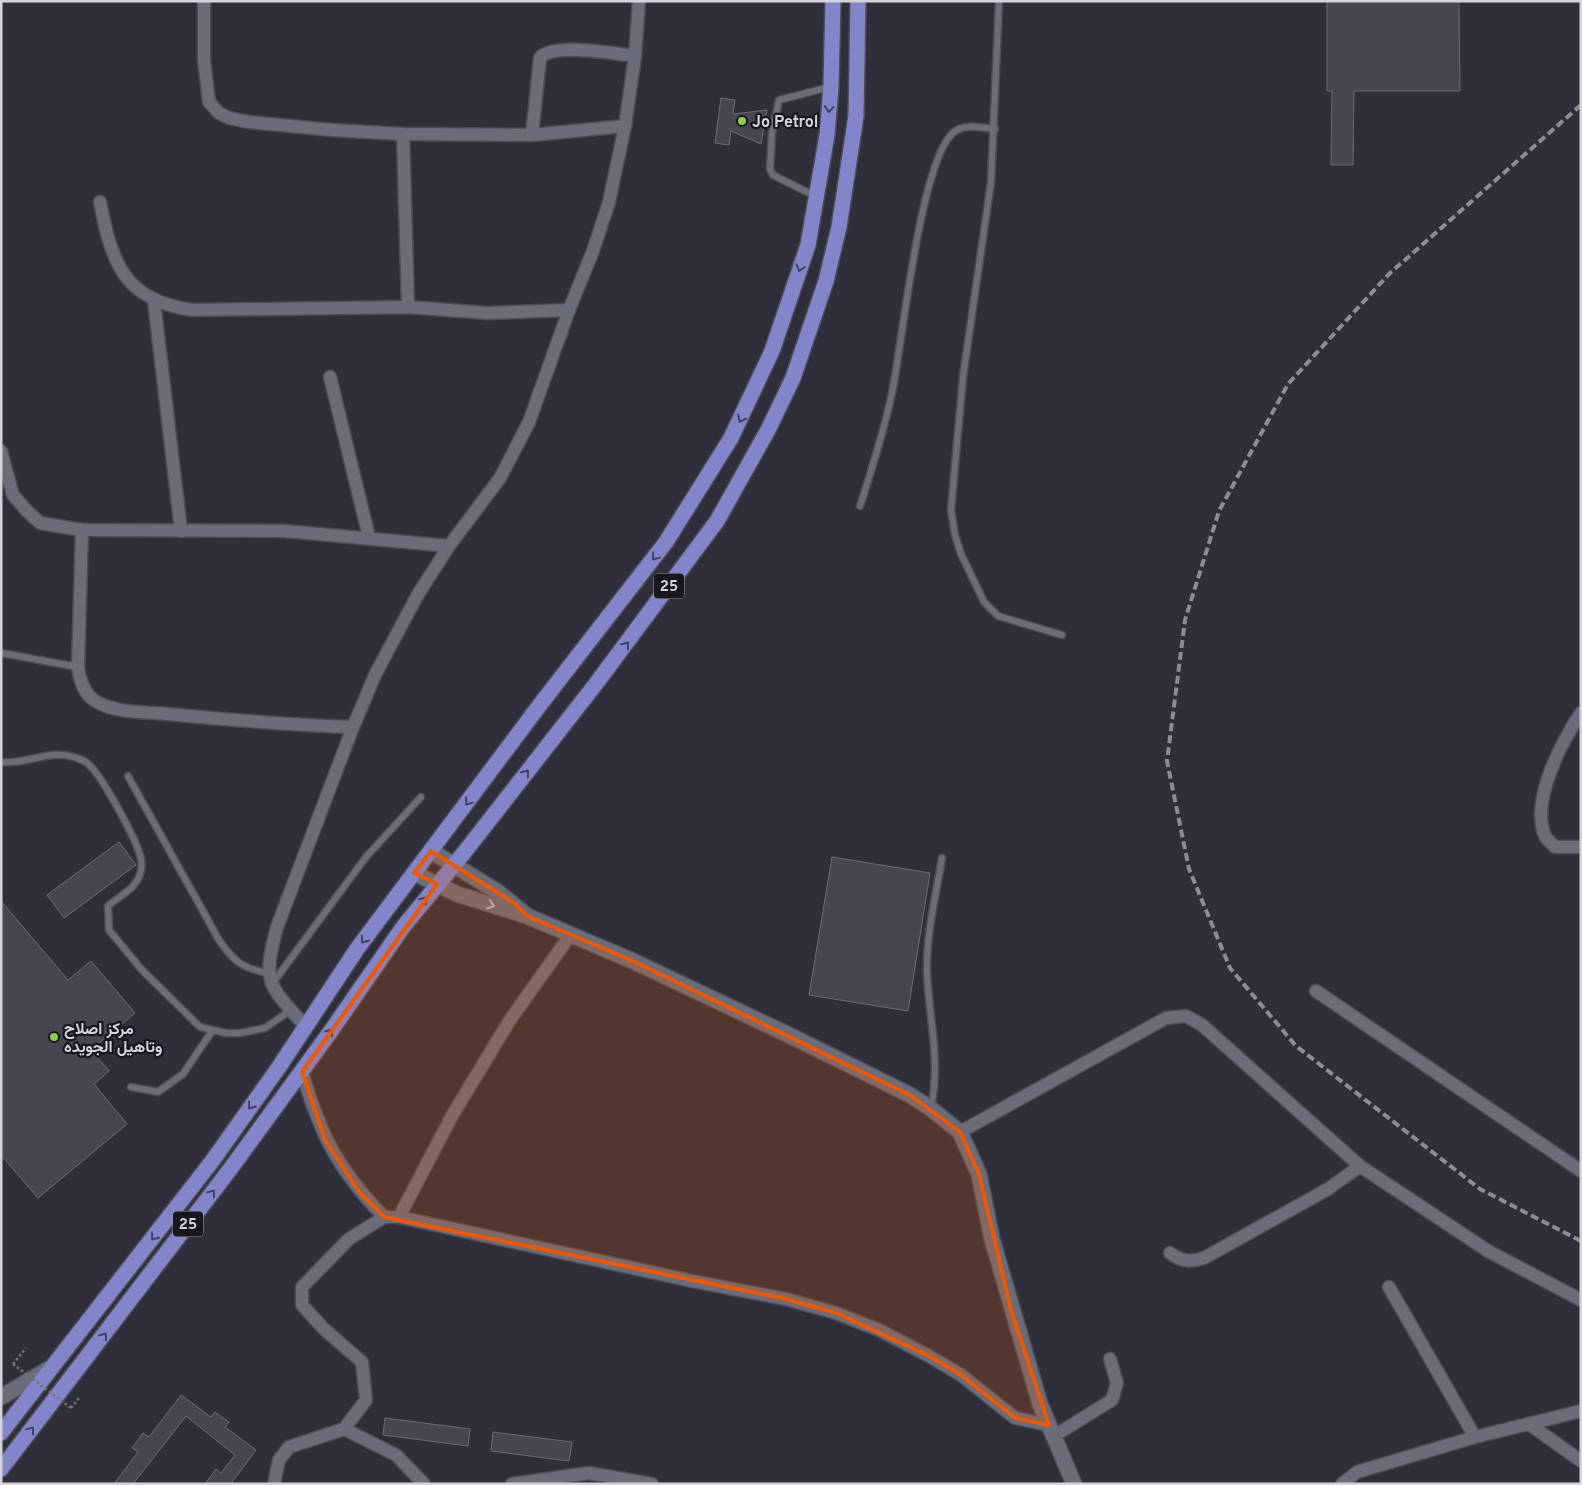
<svg xmlns="http://www.w3.org/2000/svg" width="1582" height="1485" viewBox="0 0 1582 1485" font-family="Overpass,Vazirmatn,sans-serif">
<rect width="100%" height="100%" fill="#2e2f3a"/>
<g fill="#454652" stroke="#6a6b79">
<polygon points="1327,1 1459,1 1460,91 1354,91 1353,165 1331,165 1332,91 1327,91"/>
<polygon points="721,98 735,100 733,114 767,110 761,144 731,131 729,145 715,143"/>
<polygon points="119,842 136,865 64,918 47,895"/>
<polygon points="832,857 930,873 908,1011 809,995"/>
<polygon points="1,901 68,980 91,961 135,1013 91,1050 109,1071 94,1084 127,1124 38,1198 1,1155"/>
<polygon points="181,1395 211,1417 215,1412 229,1422 225,1427 256,1450 232,1482 235,1484 205,1484 216,1469 221,1473 235,1455 186,1416 133,1484 114,1484 138,1452 132,1448 143,1433 149,1437"/>
<polygon points="385,1418 470,1429 468,1446 383,1435"/>
<polygon points="493,1432 572,1442 569,1461 491,1451"/>
</g>
<g fill="none" stroke-linecap="round" stroke-linejoin="round">
<defs>
<g id="lane">
<polyline points="999,1 991,182 963,377 951,510 955,535 961,554 984,602 998,616 1062,635"/>
<polyline points="817,197 773,175 770,169 772,133 779,100 830,87"/>
<path d="M860,506C872,469 884,431 892,393C902,347 921,148 957,130C968,124 983,128 995,129"/>
<polyline points="1,653 78,667"/>
<path d="M1,762C29,765 54,745 84,761C99,768 135,838 140,855C142,861 142,868 140,874C136,889 119,896 108,906L109,930L142,970L200,1027L226,1033H241L265,1028L291,1010"/>
<path d="M128,776L219,940C234,962 242,968 268,973"/>
<polyline points="272,984 366,857 421,797"/>
<polyline points="131,1087 158,1092 183,1074 212,1031"/>
<path d="M931,1107C941,1061 929,1019 927,973C926,935 936,895 942,858"/>
</g>
<g id="street">
<polyline points="204,1 204,60 209,102 219,113 229,118 249,122 332,130 403,134 532,135 625,126"/>
<polyline points="403,134 408,307"/>
<path d="M532,135L540,58C553,42 615,54 635,56"/>
<path d="M100,202C112,264 124,300 192,310L408,307L487,313L569,310"/>
<polyline points="154,301 181,531"/>
<polyline points="330,377 369,537"/>
<path d="M1,451L13,495L27,511L40,523L82,530L78,667C80,681 84,695 97,702C116,713 146,712 168,714C230,720 291,725 353,727"/>
<polyline points="82,530 285,531 449,546"/>
<path d="M1581,713C1562,741 1530,801 1545,836C1547,840 1552,843 1555,847H1581"/>
<polyline points="1316,991 1581,1171"/>
<path d="M306,1027C268,984 262,984 277,927L353,727L375,675L417,596L449,546L500,478L529,422L569,310L593,251L609,202L625,126L635,56L639,1"/>
<path d="M302,1072C320,1134 338,1170 384,1217H399L692,1281L786,1299L836,1313L879,1330L929,1356L961,1375L1015,1418L1049,1425"/>
<polyline points="960,1132 1166,1018 1186,1016 1202,1025 1360,1166 1488,1251 1581,1300"/>
<polyline points="399,1217 453,1114 510,1020 571,934"/>
<path d="M1170,1253C1182,1262 1190,1262 1204,1258L1328,1189L1360,1166"/>
<polyline points="1389,1287 1475,1437"/>
<polyline points="1529,1424 1581,1461"/>
<polyline points="344,1429 396,1455 424,1484"/>
<polyline points="1054,1436 1112,1400 1117,1383 1110,1359"/>
<polyline points="274,1484 279,1460 289,1447 344,1429 366,1400 362,1362 324,1329 302,1305 302,1287 349,1239 384,1217"/>
<polyline points="512,1484 589,1473 652,1484"/>
<polyline points="1342,1484 1357,1472 1475,1437 1581,1411"/>
</g>
<g id="secondary">
<polyline points="431,851 498,892 526,915"/>
<polyline points="414,873 457,894 527,916 633,961 791,1036 910,1095 930,1108 960,1132 979,1174 992,1239 1040,1404 1074,1484"/>
<polyline points="1,1397 52,1367"/>
</g>
<g id="highway">
<polyline points="1,1433 213,1160 279,1067 357,949 539,706 666,542 731,438 772,351 808,245 827,135 831,86 833,1"/>
<polyline points="1,1469 231,1168 331,1031 403,927 463,854 595,685 717,521 768,430 793,378 826,281 839,227 856,116 858,1"/>
</g>
</defs>
<use href="#lane" stroke="#4b4c55" stroke-width="9"/>
<use href="#street" stroke="#4b4c55" stroke-width="15"/>
<use href="#secondary" stroke="#4b4c55" stroke-width="18"/>
<use href="#highway" stroke="#4b4c55" stroke-width="18"/>
<g stroke="#71727b" stroke-width="2.5" stroke-dasharray="2.5 2.5" stroke-linecap="butt">
<polyline points="13,1364 26,1348"/>
<polyline points="71,1408 79,1398"/>
</g>
<use href="#lane" stroke="#6b6c7a" stroke-width="6"/>
<use href="#street" stroke="#6b6c7a" stroke-width="12"/>
<use href="#secondary" stroke="#6b6c7a" stroke-width="15"/>
<use href="#highway" stroke="#8385cb" stroke-width="15"/>
<polyline stroke="#8b8c95" stroke-width="4" stroke-dasharray="8 4" stroke-linecap="butt" points="1581,105 1389,274 1288,384 1219,511 1185,620 1167,761 1189,869 1230,968 1296,1046 1480,1189 1581,1241"/>
<polyline stroke="#71727b" stroke-width="2.5" stroke-dasharray="2.5 2.5" stroke-linecap="butt" points="13,1364 71,1408"/>
</g>
<defs><path id="oneway-chevron" d="M-2-3.5L2.5 0L-2 3.5" fill="none" stroke-width="1.6" stroke-linecap="round" stroke-linejoin="round" transform="scale(1.25)"/></defs>
<g stroke="#424363">
<use href="#oneway-chevron" transform="translate(829 109) rotate(95)"/>
<use href="#oneway-chevron" transform="translate(800 268) rotate(108)"/>
<use href="#oneway-chevron" transform="translate(741 419) rotate(117)"/>
<use href="#oneway-chevron" transform="translate(655 557) rotate(127)"/>
<use href="#oneway-chevron" transform="translate(626 645) rotate(-53)"/>
<use href="#oneway-chevron" transform="translate(526 773) rotate(-52)"/>
<use href="#oneway-chevron" transform="translate(468 802) rotate(127)"/>
<use href="#oneway-chevron" transform="translate(424 900) rotate(-52)"/>
<use href="#oneway-chevron" transform="translate(364 940) rotate(126)"/>
<use href="#oneway-chevron" transform="translate(330 1032) rotate(-55)"/>
<use href="#oneway-chevron" transform="translate(251 1106) rotate(126)"/>
<use href="#oneway-chevron" transform="translate(212 1193) rotate(-53)"/>
<use href="#oneway-chevron" transform="translate(154 1237) rotate(128)"/>
<use href="#oneway-chevron" transform="translate(104 1336) rotate(-54)"/>
<use href="#oneway-chevron" transform="translate(31 1430) rotate(-53)"/>
</g>
<use stroke="#b9bac3" href="#oneway-chevron" transform="translate(491 905) rotate(17)"/>
<path fill="#e8590c" fill-opacity="0.2" stroke="#e8590c" stroke-width="4" stroke-linejoin="round" d="M431,851L513,902L527,916L633,961L910,1095L960,1132L979,1174L1011,1310L1049,1425L1015,1418L961,1375L929,1356L836,1313L786,1299L384,1217L359,1192L325,1140L302,1072L437,884L414,873Z"/>
<g fill="#8cce46" stroke="#17171d" stroke-width="2">
<circle cx="742" cy="121" r="5"/>
<circle cx="54" cy="1037" r="5"/>
</g>
<g text-anchor="middle" stroke-width="4.5" stroke-linejoin="round" paint-order="stroke">
<g fill="#17171d" stroke="#9b9ba2" stroke-width="1">
<rect x="654" y="573.5" width="30" height="25" rx="4"/>
<rect x="173" y="1211.5" width="30" height="25" rx="4"/>
</g>
<g font-size="15" font-weight="bold" fill="#d3d4db">
<text x="669" y="591">25</text>
<text x="188" y="1229">25</text>
</g>
<g font-size="16" font-weight="bold" fill="#d3d4db" stroke="#17171d" text-anchor="start">
<text x="752" y="127">Jo Petrol</text>
<text x="64" y="1034">مركز اصلاح<tspan x="64" dy="18">وتاهيل الجويده</tspan></text>
</g>
</g>
<rect width="1582" height="1485" fill="none" stroke="#d3d4db" stroke-width="5"/>
</svg>
